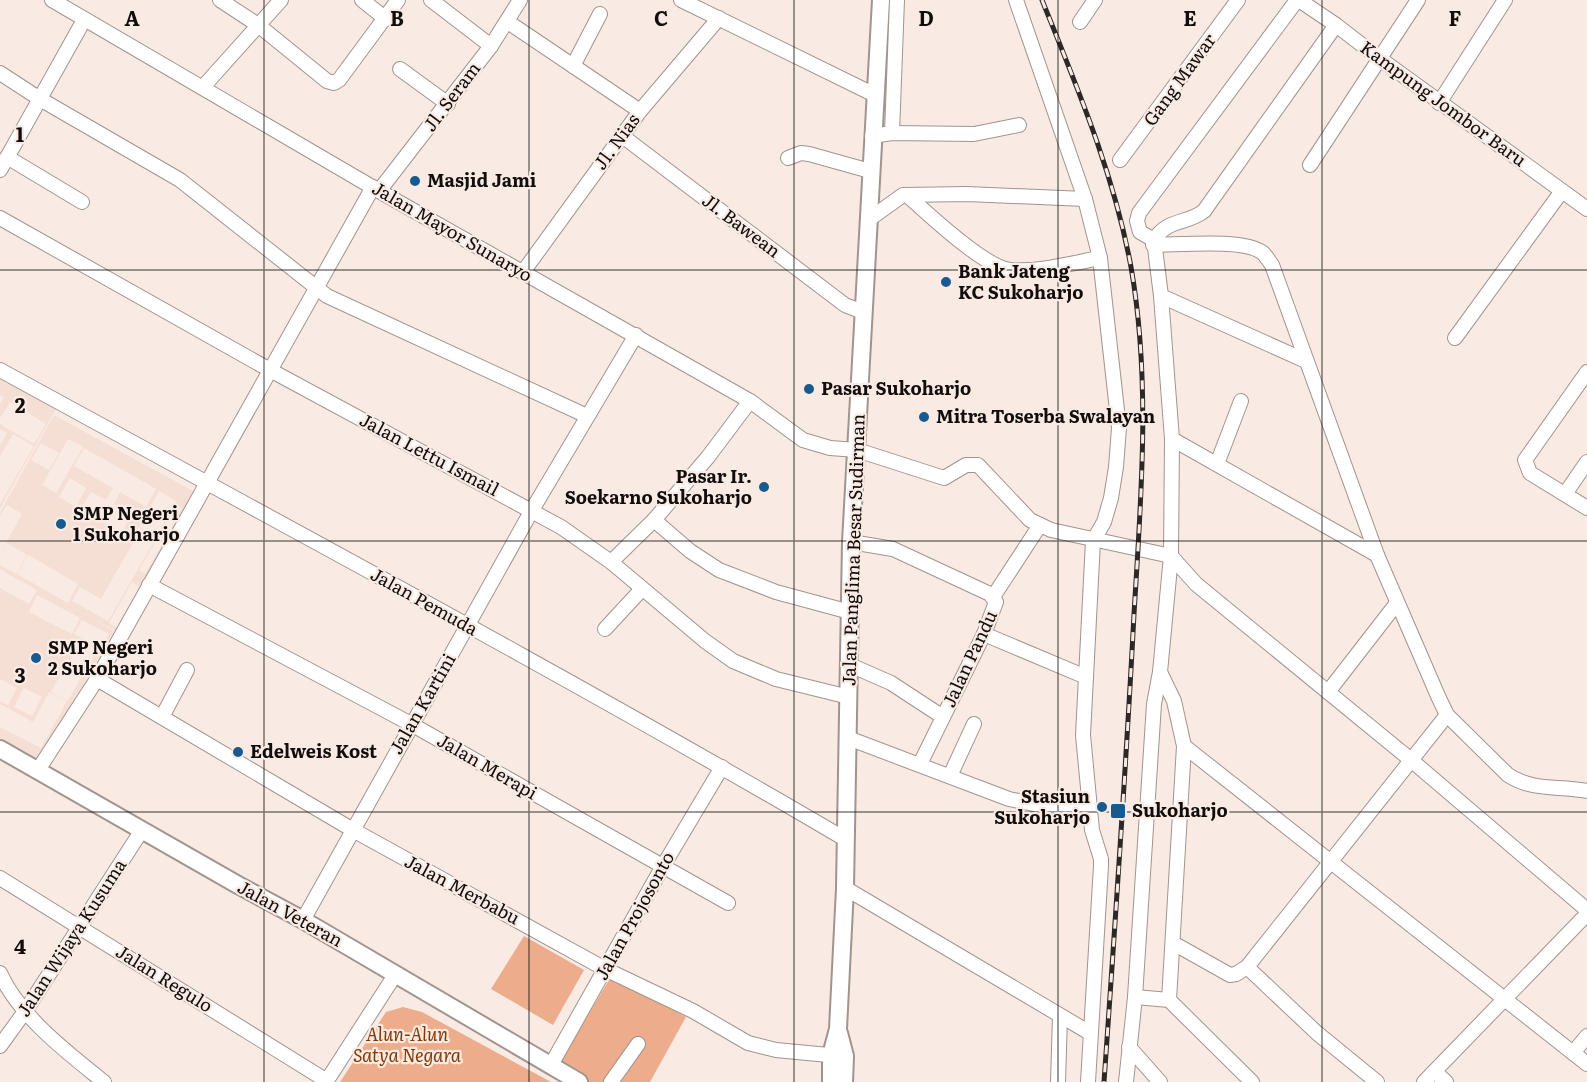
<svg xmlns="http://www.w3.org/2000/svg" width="1587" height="1082" viewBox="0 0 1587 1082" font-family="Literata,serif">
<rect width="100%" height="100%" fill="#f9ebe4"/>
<g fill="#f5dfd5" fill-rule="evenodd">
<polygon points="0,378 56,409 0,508 0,504 34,446 13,434 0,456 0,445 7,433 0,429 0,424 34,444 46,424 10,402 0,418 0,404 4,398 0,395"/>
<path d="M54,415L195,492L118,632L92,618L114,631L38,765L0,744V727L41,748L67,701L49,692L33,722L0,704V701L8,705L17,688L0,679V588L29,604L37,590L6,573L0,584L6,572L0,569V565L16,574L27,555L7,543L0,554L22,514L7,505L0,516V513ZM68,439L83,447L56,493L42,485ZM41,443L59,453L49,470L31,460ZM84,448L156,489L146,507L120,492L114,504L132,515L121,533L80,510L91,492L106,500L113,488L74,466ZM70,478L86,488L76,507L59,497ZM159,491L176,501L153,542L136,532ZM176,505L182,509L145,574L139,570ZM138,534L153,543L108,621L72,601L80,587L101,599ZM28,555L78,584L68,603L17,574ZM132,582L140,587L117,628L109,623ZM37,595L80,618L72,634L29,612ZM82,620L109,634L101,648L74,634ZM82,640L99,648L84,676L67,667ZM64,668L81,677L68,701L51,692ZM24,688L42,697L32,716L14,707Z"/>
</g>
<g fill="#edac8b">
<polygon points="524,936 584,970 553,1025 491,989"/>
<polygon points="612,975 686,1017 650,1082 586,1082 558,1065"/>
<polygon points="403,1007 422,1012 551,1082 340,1082 386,1012"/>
</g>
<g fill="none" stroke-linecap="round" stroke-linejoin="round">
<defs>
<g id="minor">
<polyline points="52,0 379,191 750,401 803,440 830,448 857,450 944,478 966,465 978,465 1030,520 1051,530 1171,556 1196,584 1411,760 1587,910"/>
<polyline points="220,0 258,25 327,81 334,83 339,80 398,0"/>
<polyline points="362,0 386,19"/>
<polyline points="431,0 491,46"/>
<polyline points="681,0 875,95"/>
<polyline points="1016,0 1085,199 1100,258 1119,428 1116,467 1111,498 1104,522 1093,541 1083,735 1092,830 1101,859 1101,866 1088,1082"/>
<polyline points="1299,0 1336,25 1379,58 1587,209"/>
<polyline points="508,22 640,111"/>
<polyline points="1080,22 1095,0"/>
<polyline points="573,66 600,14"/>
<polyline points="400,69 448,104"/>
<polyline points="0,73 40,99 180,180 327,296 587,416"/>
<polyline points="203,87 281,0"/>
<polyline points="1439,103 1505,0"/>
<polyline points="892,133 897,0"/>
<polyline points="621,135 845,305 863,312"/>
<polyline points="872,136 892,133 974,134 1019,125"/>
<polyline points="7,157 82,202"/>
<polyline points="788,158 801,153 809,154 870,171"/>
<polyline points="1120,160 1238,0"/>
<polyline points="1310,165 1418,0"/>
<polyline points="0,170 84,20"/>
<polyline points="379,191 491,46 520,0"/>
<path d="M907,195C927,213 987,270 1012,270C1040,272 1072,263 1100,258"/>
<polyline points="0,218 270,370 561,527 611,562 705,641 733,661 776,679 849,697"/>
<polyline points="868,220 903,195 967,194 1085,199"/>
<polyline points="1154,240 1140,232 1137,221 1139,213 1297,0"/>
<path d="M1153,245C1179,245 1244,238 1263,253C1266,256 1269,261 1272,265L1377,555L1438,696L1447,715L1508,775C1535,792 1557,785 1587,791"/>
<polyline points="523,272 640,111 719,18"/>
<polyline points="1161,296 1306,361"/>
<polyline points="1455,338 1562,191"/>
<path d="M0,370C283,525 567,676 845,839"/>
<polyline points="1587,372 1525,460 1530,473 1587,508"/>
<polyline points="1172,439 1377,555"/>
<polyline points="1217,464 1241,401"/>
<polyline points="1565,494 1587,462"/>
<polyline points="654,520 690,551 719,570 776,592 850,612"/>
<polyline points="851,542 893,549 990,594 996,602 984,634 920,764"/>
<polyline points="611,562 654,520 708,457 750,401"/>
<polyline points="149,585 411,724 728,903"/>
<polyline points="993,597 1040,525"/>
<polyline points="605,629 642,589"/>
<polyline points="984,634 1086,677"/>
<polyline points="850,665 891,683 943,717"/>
<polyline points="1160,672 1174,701 1184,746 1169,1000"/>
<polyline points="97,679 353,830 605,969 693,1011 748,1043 776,1050 839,1056"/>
<polyline points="1328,692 1397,603"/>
<polyline points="162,717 187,670"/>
<polyline points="848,738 1009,799 1044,806 1089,809"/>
<polyline points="1184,746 1587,1064"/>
<polyline points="38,770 97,679 373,187"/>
<polyline points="950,776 974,724"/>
<polyline points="0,878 327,1081"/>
<polyline points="845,888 1090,1033"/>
<polyline points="303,920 532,510 636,335"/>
<polyline points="1173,943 1230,975 1236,974 1247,967 1447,715"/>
<polyline points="1247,967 1317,1033 1377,1082"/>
<path d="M0,973C19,1016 68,1053 104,1082"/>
<polyline points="1135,997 1169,1000 1252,1082"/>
<polyline points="0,1046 26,1010 142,830"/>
<polyline points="1129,1047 1160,1082"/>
<polyline points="1573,1053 1587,1036"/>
<polyline points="551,1065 663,866 722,767"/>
<polyline points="1435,1072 1446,1082"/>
<polyline points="326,1082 395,975"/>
<polyline points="611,1082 638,1044"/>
<polyline points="1058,1082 1060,1016"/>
<path d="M1126,1082L1135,997L1154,704L1160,672L1171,556L1172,439L1161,296L1154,240C1168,218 1186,225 1204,211L1336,25"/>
<polyline points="1424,1082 1587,914"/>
</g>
<g id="major">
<polyline points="0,749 238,885 303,920 579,1082"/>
<polyline points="839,1033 845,1056 844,1082"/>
<polyline points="831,1082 831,1055 838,1029 845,888 851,542 881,0"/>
</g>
</defs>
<use href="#minor" stroke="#a1948e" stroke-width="16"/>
<use href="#major" stroke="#a1948e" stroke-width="20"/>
<use href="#minor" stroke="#fff" stroke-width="14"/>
<use href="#major" stroke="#fff" stroke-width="16"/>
<defs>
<path id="rail" d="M1042,0C1077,87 1114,174 1131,267C1151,381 1141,498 1134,614C1126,770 1115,926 1104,1082"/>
</defs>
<use href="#rail" stroke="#2d2825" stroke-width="5"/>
<use href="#rail" stroke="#f9ebe4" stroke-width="3" stroke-dasharray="9" stroke-linecap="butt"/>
</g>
<path fill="none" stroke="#110d0b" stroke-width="1.5" stroke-opacity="0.55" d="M264,0V1082M529,0V1082M794,0V1082M1058,0V1082M1322,0V1082M0,270H1587M0,541H1587M0,812H1587"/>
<g fill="#18598e" stroke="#f9ebe4" stroke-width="2">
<circle cx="415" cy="181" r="6"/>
<circle cx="946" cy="282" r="6"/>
<circle cx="809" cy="389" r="6"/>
<circle cx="924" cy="417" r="6"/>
<circle cx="764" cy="487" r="6"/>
<circle cx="61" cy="524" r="6"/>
<circle cx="36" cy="658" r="6"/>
<circle cx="238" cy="752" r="6"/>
<circle cx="1102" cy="807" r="6"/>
<rect x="1110" y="803" width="16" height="16" rx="3"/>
</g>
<g text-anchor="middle" stroke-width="4.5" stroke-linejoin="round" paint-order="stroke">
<g font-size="18" fill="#110d0b" stroke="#f9ebe4">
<text transform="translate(1180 80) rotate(-54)" y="6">Gang Mawar</text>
<text transform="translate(452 97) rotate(-53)" y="6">Jl. Seram</text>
<text transform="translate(1443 104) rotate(36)" y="6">Kampung Jombor Baru</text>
<text transform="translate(617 142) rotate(-54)" y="6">Jl. Nias</text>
<text transform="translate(741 226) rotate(37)" y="6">Jl. Bawean</text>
<text transform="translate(452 232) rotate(30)" y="6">Jalan Mayor Sunaryo</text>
<text transform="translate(429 455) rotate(28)" y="6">Jalan Lettu Ismail</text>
<text transform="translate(854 550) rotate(-88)" y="6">Jalan Panglima Besar Sudirman</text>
<text transform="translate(424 602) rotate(29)" y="6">Jalan Pemuda</text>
<text transform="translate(970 659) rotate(-65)" y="6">Jalan Pandu</text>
<text transform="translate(423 704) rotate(-60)" y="6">Jalan Kartini</text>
<text transform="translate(487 767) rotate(30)" y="6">Jalan Merapi</text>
<text transform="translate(462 890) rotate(28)" y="6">Jalan Merbabu</text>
<text transform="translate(290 914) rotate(29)" y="6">Jalan Veteran</text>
<text transform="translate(635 916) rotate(-61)" y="6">Jalan Projosonto</text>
<text transform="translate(72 938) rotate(-57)" y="6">Jalan Wijaya Kusuma</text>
<text transform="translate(164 979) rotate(32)" y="6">Jalan Regulo</text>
</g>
<g font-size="18" font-weight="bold" fill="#110d0b" stroke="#f9ebe4" text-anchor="start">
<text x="427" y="187">Masjid Jami</text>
<text x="958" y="278">Bank Jateng<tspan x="958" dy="21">KC Sukoharjo</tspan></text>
<text x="821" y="395">Pasar Sukoharjo</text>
<text x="936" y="423">Mitra Toserba Swalayan</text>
<text x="752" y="483" text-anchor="end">Pasar Ir.<tspan x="752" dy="21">Soekarno Sukoharjo</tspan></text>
<text x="73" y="520">SMP Negeri<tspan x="73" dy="21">1 Sukoharjo</tspan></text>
<text x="48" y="654">SMP Negeri<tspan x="48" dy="21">2 Sukoharjo</tspan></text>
<text x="250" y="758">Edelweis Kost</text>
<text x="1090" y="803" text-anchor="end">Stasiun<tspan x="1090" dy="21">Sukoharjo</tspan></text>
<text x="1132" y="817">Sukoharjo</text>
</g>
<g font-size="18" font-style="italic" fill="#833904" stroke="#f9ebe4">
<text x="407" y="1041">Alun-Alun<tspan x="407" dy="21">Satya Negara</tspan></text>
</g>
</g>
<g font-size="20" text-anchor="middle" font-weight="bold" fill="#110d0b" stroke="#f9ebe4" stroke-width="4.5" stroke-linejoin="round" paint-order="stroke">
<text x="132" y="26">A</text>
<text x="397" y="26">B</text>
<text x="661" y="26">C</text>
<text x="926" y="26">D</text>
<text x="1190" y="26">E</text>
<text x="1455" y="26">F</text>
<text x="20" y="142">1</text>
<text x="20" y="413">2</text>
<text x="20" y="683">3</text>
<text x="20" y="954">4</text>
</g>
</svg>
